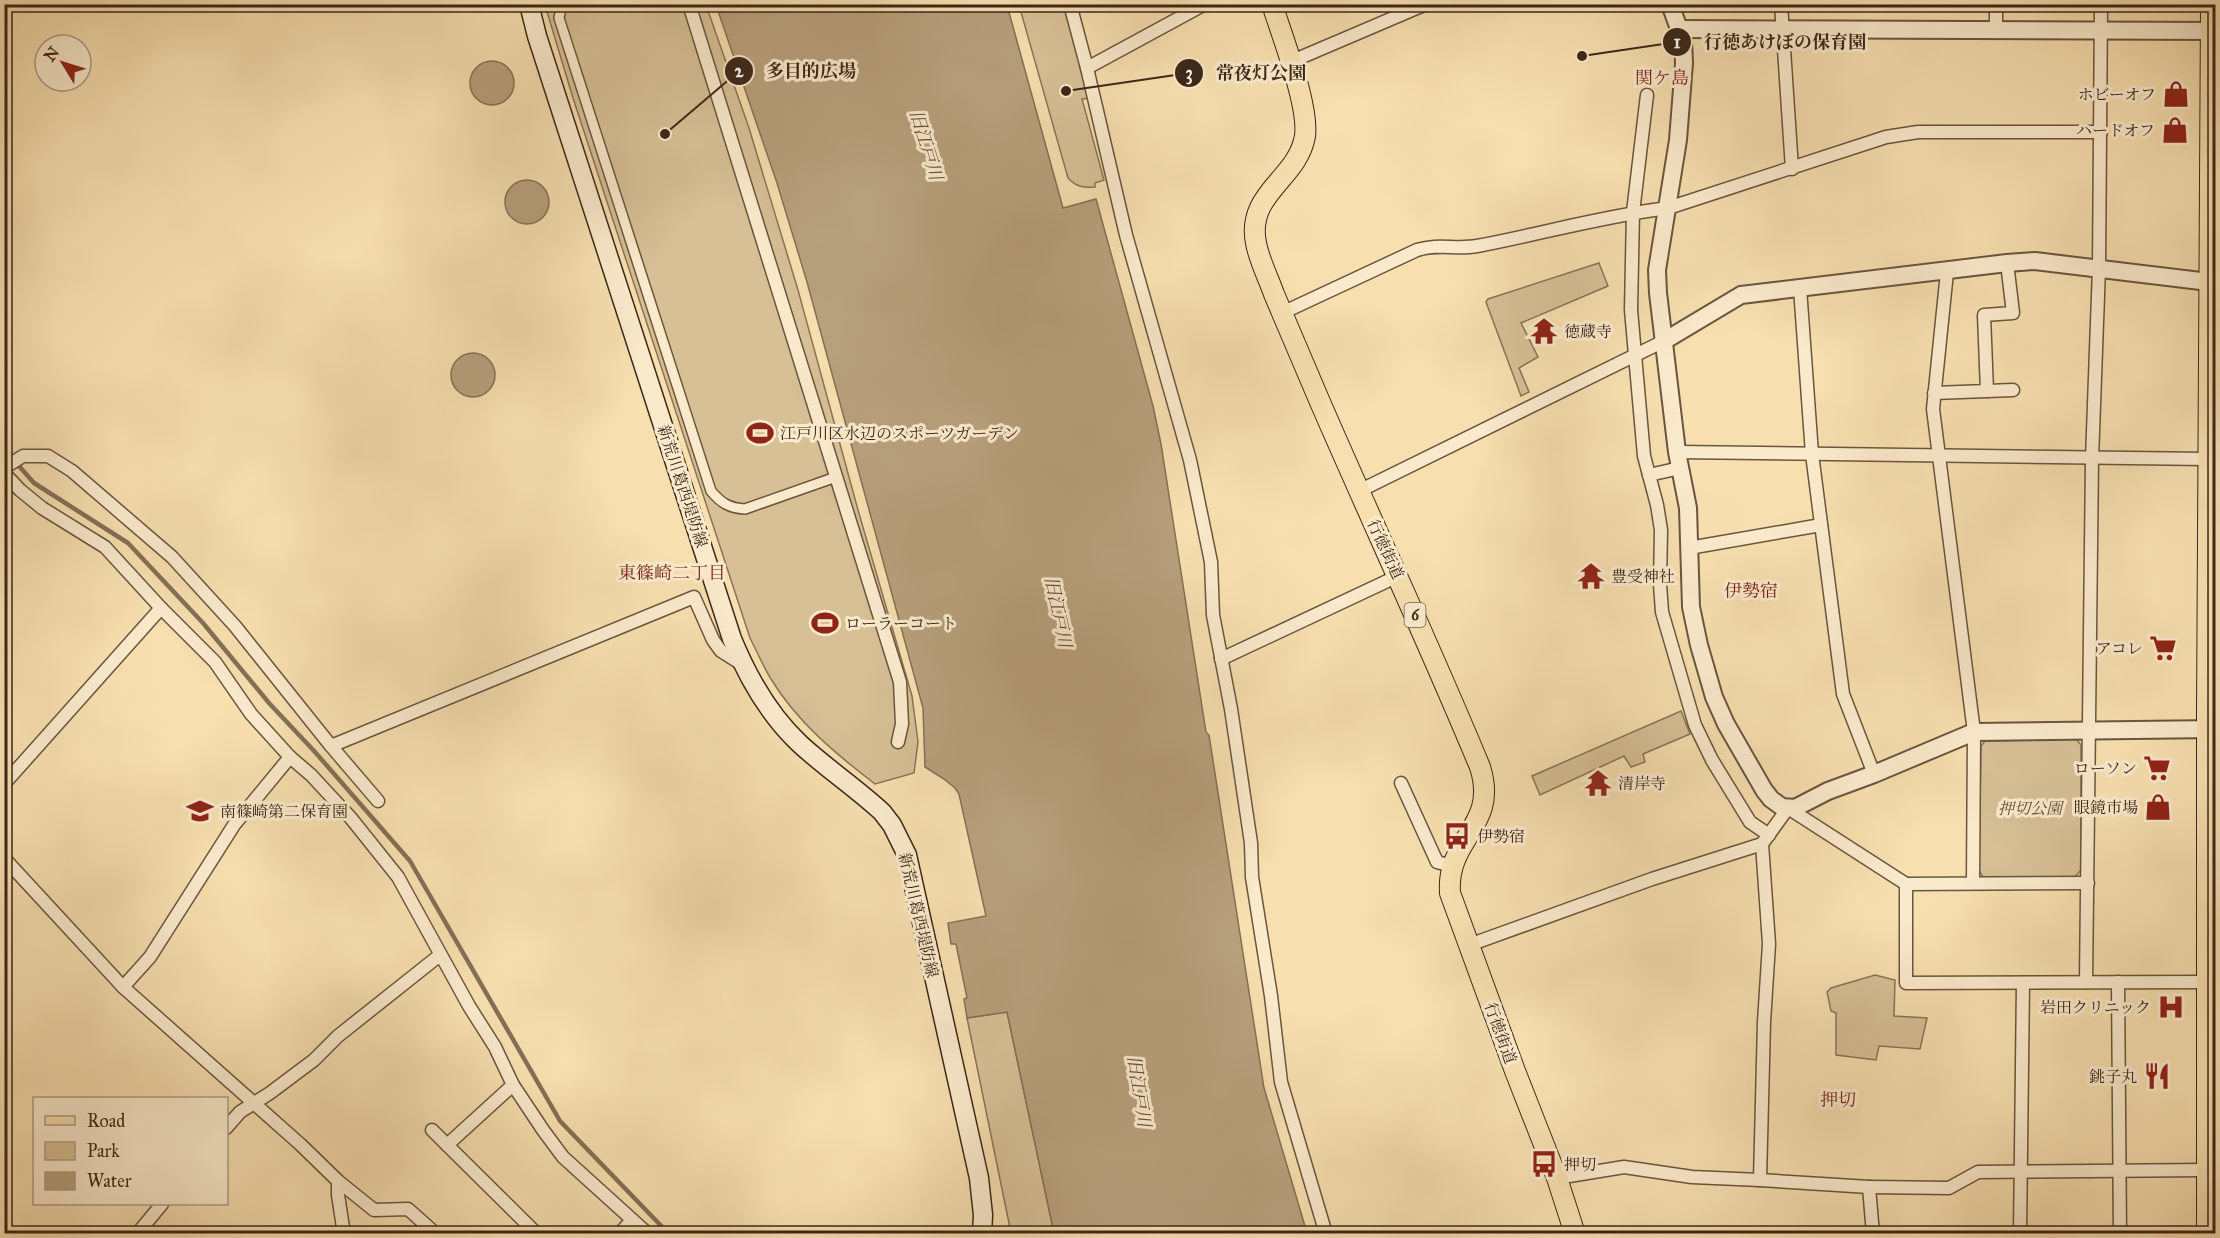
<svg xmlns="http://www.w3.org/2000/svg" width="2220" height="1238" viewBox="0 0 2220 1238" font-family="'IM FELL Great Primer','Noto Serif JP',serif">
<rect width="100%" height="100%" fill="#f7dfb0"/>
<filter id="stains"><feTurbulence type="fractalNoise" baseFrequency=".00333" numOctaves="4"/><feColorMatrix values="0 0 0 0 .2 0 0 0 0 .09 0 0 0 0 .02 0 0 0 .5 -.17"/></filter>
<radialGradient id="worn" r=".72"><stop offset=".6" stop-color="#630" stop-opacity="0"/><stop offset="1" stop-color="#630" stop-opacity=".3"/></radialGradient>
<g fill="#d7c096" stroke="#897457" stroke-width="1.5">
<path d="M545,5H706L749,128L798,290L858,510L912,696L918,742L914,773L875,784C836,754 797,722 771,679C763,666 757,652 750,638L573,98Z"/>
<path d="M1019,5H1065L1090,98L1082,99L1104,180L1095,183V187C1084,188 1076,187 1068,178Z"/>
<polygon points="1599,263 1608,286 1521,323 1538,357 1519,368 1529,392 1521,396 1486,302 1488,299"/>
<polygon points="1681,711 1690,734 1643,754 1645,762 1631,767 1624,756 1540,795 1532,776"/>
<polygon points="2076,739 2081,745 2081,870 2075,877 1984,878 1979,871 1981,746 1985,741"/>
<polygon points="1875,975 1895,980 1894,1016 1927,1018 1920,1049 1879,1046 1876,1060 1836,1055 1836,1013 1831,1011 1827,992 1831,988"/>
<polygon points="1007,1012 1054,1233 1011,1233 967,1018"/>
</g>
<g fill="#b7a07c" stroke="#857054" stroke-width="1.5">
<polygon points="716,5 1007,5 1063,208 1096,199 1153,406 1161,444 1206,732 1209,735 1264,1088 1307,1233 1054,1233 1007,1012 967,1018 964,999 967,998 956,944 951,944 948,923 986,916 959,794 955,788 944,779 925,767 923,708 807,282 777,183"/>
<circle cx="492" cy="83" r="22"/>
<circle cx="527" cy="202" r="22"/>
<circle cx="473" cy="375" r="22"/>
</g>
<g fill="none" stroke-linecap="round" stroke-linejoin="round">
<polyline stroke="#857054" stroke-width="4.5" points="4,449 34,483 128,543 203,623 269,703 315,752 410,861 560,1121 669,1234"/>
<defs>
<path id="pedestrian" d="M562,4L559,18L711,491C721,503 729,508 745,509L836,477"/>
<g id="minor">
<polyline points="689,4 900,682 902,724 898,742"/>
<polyline points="1070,4 1087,68 1126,235 1190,460 1211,562 1213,615 1231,709 1251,843 1252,877 1271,996 1281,1082 1326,1234"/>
<polyline points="1781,4 1792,169"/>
<polyline points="1996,4 1996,30"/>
<polyline points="1290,62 1426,4"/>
<polyline points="1087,68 1205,4"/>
<polyline points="1647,95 1633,212 1631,310 1644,456 1657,505 1661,530 1660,584 1662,612 1695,725 1712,760 1750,822 1769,835"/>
<polyline points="1947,272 1933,409 1974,732 1973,883"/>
<polyline points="1800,288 1812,454 1843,694 1874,774"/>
<path d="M1282,313L1417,250C1439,243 1455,250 1477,246C1541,234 1603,216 1668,208L1886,137L1918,132H2101"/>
<polyline points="1987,391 2013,390"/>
<polyline points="1934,393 1987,391 1984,315 2013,313 2007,263"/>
<polyline points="1677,452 2208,459"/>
<polyline points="4,468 23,456 48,456 72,471 172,557 235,626 331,746 378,801"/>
<polyline points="4,473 20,490 42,508 105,547 161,608 215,662 251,714 290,757 311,775 350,817 398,877 469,1006 495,1047 513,1085 543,1130 563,1157 648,1234"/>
<polyline points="1649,475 1680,468"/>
<polyline points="1359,491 1664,341"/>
<polyline points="1689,548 1821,525"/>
<polyline points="1221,659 1398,576"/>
<polyline points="331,746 694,597 713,640 721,651 743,665"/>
<polyline points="1401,783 1437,862 1452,866"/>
<polyline points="4,784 161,608"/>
<polyline points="1762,844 1769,944 1764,1022 1760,1180 1869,1187 1873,1234"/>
<polyline points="4,858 123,987 301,1145 338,1181 374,1210 408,1209 436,1234"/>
<polyline points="1906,884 2088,883"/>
<polyline points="1469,945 1652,879 1762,844 1788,808 1906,884 1906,983 2208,982"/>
<polyline points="2086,982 2092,459 2099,268 2101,4"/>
<polyline points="2118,982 2120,1234"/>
<polyline points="123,987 150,957 234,825 290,757"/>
<polyline points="226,1128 240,1112 270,1093 314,1060 338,1036 440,955"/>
<polyline points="432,1130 537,1234"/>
<polyline points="447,1145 513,1085"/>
<polyline points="1557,1178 1624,1167 1692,1177 1760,1180"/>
<polyline points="338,1181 338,1195 344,1234"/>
<polyline points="1869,1187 1949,1188 1978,1172 2206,1170"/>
<polyline points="137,1234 162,1204"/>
<polyline points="619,1234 632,1220"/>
<polyline points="2020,1234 2023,983"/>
</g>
<g id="tertiary">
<polyline points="1670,4 1683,40 1684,63 1678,140 1657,270 1658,293 1677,452 1688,508 1691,607 1699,645 1714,697 1726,724 1764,790 1771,799 1782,807 1795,808 1828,791 1874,774 1974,732 2216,729"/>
<polyline points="1679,29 2216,31"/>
<polyline points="1664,341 1741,295 2007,263 2035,261 2209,282"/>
</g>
<path id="secondary" d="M529,4L537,36L732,639C748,678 769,715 800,744C826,768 856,788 882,812L892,825L907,855L979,1178L983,1215L982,1234"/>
<g id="primary">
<path d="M1272,4C1282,36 1309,105 1305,136C1298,179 1246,193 1256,243C1259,260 1268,277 1274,294C1289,330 1305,366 1320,402C1373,524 1429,644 1480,767C1499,827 1446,837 1450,893L1515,1071L1557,1178L1575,1234"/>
<polyline points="2207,1234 2207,715 2211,4"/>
</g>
</defs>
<use href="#pedestrian" stroke="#6a553e" stroke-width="12"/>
<use href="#minor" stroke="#6a553e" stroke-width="15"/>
<use href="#tertiary" stroke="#6a553e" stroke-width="20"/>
<use href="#secondary" stroke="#3b2718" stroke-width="21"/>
<use href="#primary" stroke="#3b2718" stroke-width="22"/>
<use href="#pedestrian" stroke="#faeacc" stroke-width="9"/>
<use href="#minor" stroke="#faeacc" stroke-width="12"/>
<use href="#tertiary" stroke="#faeacc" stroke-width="16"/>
<use href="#secondary" stroke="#faeacc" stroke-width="18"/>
<use href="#primary" stroke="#f7dfb0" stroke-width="20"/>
</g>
<defs>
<symbol id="shop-bare" viewBox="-9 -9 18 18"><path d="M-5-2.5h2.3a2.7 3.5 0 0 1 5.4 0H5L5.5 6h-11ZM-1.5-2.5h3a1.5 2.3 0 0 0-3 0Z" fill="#8f2418" stroke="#faeacc" stroke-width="2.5" paint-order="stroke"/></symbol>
<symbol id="temple-bare" viewBox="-9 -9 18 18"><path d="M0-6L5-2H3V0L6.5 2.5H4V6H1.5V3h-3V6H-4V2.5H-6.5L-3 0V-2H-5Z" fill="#8f2418" stroke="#faeacc" stroke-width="2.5" paint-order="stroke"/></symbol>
<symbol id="stadium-bare" viewBox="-9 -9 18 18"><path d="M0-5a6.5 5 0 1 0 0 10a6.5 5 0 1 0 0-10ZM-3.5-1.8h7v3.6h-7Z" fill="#8f2418" stroke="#faeacc" stroke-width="2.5" paint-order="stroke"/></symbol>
<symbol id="supermarket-bare" viewBox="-9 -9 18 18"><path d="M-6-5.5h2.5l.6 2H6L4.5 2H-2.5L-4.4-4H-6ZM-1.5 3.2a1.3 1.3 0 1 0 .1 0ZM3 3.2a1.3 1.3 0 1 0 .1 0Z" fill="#8f2418" stroke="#faeacc" stroke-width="2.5" paint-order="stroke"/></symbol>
<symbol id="school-bare" viewBox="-9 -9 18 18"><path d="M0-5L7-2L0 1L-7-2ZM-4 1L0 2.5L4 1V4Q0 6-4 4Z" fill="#8f2418" stroke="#faeacc" stroke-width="2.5" paint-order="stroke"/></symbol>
<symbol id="bus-bare" viewBox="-9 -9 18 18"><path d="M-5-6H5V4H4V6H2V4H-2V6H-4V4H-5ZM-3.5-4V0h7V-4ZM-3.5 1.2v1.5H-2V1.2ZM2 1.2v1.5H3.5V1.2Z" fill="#8f2418" stroke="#faeacc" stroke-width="2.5" paint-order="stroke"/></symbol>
<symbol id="hospital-bare" viewBox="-9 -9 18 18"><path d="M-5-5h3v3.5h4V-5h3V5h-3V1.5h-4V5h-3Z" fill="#8f2418" stroke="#faeacc" stroke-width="2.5" paint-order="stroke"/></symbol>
<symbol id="restaurant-bare" viewBox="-9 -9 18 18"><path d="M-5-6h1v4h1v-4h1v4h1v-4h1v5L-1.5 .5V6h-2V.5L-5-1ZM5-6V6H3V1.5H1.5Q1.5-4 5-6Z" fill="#8f2418" stroke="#faeacc" stroke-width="2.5" paint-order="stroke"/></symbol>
</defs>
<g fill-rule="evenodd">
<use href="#shop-bare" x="2157" y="75" width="38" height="38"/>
<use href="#shop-bare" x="2156" y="111" width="38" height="38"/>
<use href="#temple-bare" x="1525" y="312" width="38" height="38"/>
<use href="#stadium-bare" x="741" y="414" width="38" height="38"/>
<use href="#temple-bare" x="1572" y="557" width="38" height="38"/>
<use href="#stadium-bare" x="806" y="604" width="38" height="38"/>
<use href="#supermarket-bare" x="2144" y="629" width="38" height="38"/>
<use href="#supermarket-bare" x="2138" y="749" width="38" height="38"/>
<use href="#temple-bare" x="1579" y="764" width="38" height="38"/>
<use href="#shop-bare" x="2139" y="788" width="38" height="38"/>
<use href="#school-bare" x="181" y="792" width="38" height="38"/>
<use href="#bus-bare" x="1438" y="817" width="38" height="38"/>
<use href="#hospital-bare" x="2152" y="988" width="38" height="38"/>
<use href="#restaurant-bare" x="2138" y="1057" width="38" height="38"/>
<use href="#bus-bare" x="1525" y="1145" width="38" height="38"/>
</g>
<g text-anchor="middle" stroke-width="6" stroke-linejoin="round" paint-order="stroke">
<rect fill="#faeacc" stroke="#74624e" stroke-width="1.5" x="1404.5" y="603" width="21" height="24" rx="4.5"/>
<g font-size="15" font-weight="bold" fill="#3b2718">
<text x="1415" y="620">6</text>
</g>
<g font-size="16" fill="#3b2718" stroke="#faeacc" text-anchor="start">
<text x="2156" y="100" text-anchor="end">ホビーオフ</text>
<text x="2155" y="136" text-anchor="end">ハードオフ</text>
<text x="1564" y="337">徳蔵寺</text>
<text x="780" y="439">江戸川区水辺のスポーツガーデン</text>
<text x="1611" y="582">豊受神社</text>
<text x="845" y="629">ローラーコート</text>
<text x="2143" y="654" text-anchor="end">アコレ</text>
<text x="2137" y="774" text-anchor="end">ローソン</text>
<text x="1618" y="789">清岸寺</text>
<text x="2138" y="813" text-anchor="end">眼鏡市場</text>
<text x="220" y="817">南篠崎第二保育園</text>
<text x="1477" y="842">伊勢宿</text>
<text x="2151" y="1013" text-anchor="end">岩田クリニック</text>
<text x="2137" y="1082" text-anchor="end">銚子丸</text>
<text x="1564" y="1170">押切</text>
</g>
<g font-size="16" fill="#3b2718" stroke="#faeacc">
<text transform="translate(683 486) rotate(72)" y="6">新荒川葛西堤防線</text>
<text transform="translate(1386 549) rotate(65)" y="6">行徳街道</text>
<text transform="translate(919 915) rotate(77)" y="6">新荒川葛西堤防線</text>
<text transform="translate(1501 1033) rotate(70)" y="6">行徳街道</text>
</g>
<g font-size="16" font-style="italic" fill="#624d38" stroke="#faeacc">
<text x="2030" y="814">押切公園</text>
</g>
<g font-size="18" fill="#7a1f14" stroke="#faeacc">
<text x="1662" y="84">関ケ島</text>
<text x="672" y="579">東篠崎二丁目</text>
<text x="1751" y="597">伊勢宿</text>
<text x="1838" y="1106">押切</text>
</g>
<g font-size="18" font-style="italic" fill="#604b36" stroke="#faeacc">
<text transform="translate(926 145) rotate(73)" y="6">旧江戸川</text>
<text transform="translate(1058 612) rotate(78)" y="6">旧江戸川</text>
<text transform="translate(1139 1091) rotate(81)" y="6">旧江戸川</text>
</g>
</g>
<path fill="none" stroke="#3b2718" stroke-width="2" d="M1582 56L1677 42M665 134L739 71M1066 91L1189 73"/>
<g fill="#3b2718" stroke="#faeacc" stroke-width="2">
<circle cx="1582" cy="56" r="6"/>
<circle cx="665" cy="134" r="6"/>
<circle cx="1066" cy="91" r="6"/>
<circle cx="1677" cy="42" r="15"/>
<circle cx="739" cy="71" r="15"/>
<circle cx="1189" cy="73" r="15"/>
</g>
<g font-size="18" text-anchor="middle" font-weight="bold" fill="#fff">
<text x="1677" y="48">1</text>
<text x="739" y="77">2</text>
<text x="1189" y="79">3</text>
</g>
<g font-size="18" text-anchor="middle" font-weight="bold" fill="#3b2718" stroke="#faeacc" stroke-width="6" stroke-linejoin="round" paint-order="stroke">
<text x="1785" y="48">行徳あけぼの保育園</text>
<text x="811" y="77">多目的広場</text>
<text x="1261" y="79">常夜灯公園</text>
</g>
<rect width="2220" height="1238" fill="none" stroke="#f7dfb0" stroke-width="24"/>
<rect x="6" y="6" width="2208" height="1226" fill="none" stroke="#3b2718" stroke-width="3"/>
<rect x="12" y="12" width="2196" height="1214" fill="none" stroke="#3b2718" stroke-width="1.5"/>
<rect x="33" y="1097" width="195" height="108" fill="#faeacc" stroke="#ae9c84" stroke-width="1.5"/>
<rect x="45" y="1116" width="30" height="9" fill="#f7dfb0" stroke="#ae9c84" stroke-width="1.5"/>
<text x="87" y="1127" font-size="18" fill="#3b2718">Road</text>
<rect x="45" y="1142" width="30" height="18" fill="#d7c096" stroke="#ae9c84" stroke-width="1.5"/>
<text x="87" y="1157" font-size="18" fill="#3b2718">Park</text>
<rect x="45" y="1172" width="30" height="18" fill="#b7a07c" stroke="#ae9c84" stroke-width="1.5"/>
<text x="87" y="1187" font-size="18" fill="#3b2718">Water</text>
<g transform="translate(63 63) rotate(308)"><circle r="28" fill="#faeacc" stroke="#ae9c84" stroke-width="1.5"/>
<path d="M0-4.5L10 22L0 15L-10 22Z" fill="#8f2418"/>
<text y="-9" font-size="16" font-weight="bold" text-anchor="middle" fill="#3b2718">N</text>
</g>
<rect width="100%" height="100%" filter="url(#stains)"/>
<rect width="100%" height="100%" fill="url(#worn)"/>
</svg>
